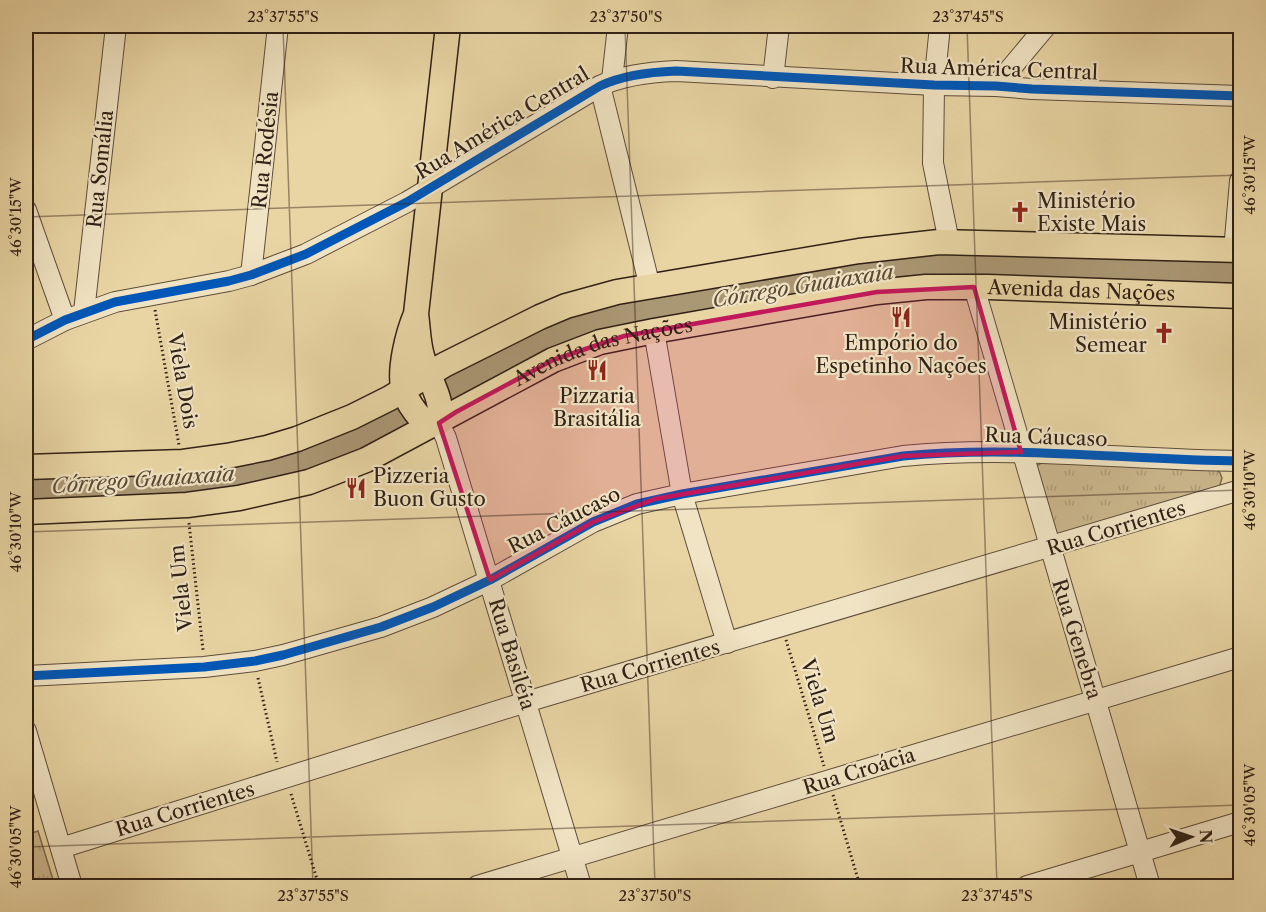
<svg xmlns="http://www.w3.org/2000/svg" width="1266" height="912" viewBox="0 0 1266 912" font-family="'Libre Caslon Text',serif">
<defs>
<pattern id="park-tufts" width="24" height="20" patternUnits="userSpaceOnUse" patternTransform="scale(1.5)"><rect width="24" height="20" fill="#cab68c"/><path d="M3 7l-1-3M5 7V3M7 7l1-3M15 17l-1-3M17 17v-4M19 17l1-3" fill="none" stroke="#ae9c78"/></pattern>
</defs>
<rect width="100%" height="100%" fill="#e9d5a4"/>
<filter id="stains"><feTurbulence type="fractalNoise" baseFrequency=".00333" numOctaves="4"/><feColorMatrix values="0 0 0 0 .2 0 0 0 0 .09 0 0 0 0 .02 0 0 0 .5 -.17"/></filter>
<radialGradient id="worn" r=".72"><stop offset=".6" stop-color="#630" stop-opacity="0"/><stop offset="1" stop-color="#630" stop-opacity=".3"/></radialGradient>
<g fill="url(#park-tufts)" stroke="#7d6b51" stroke-width="1.5">
<polygon points="1045,461 1216,469 1220,473 1222,478 1219,488 1058,534 1055,532 1036,466"/>
<polygon points="38,831 55,886 26,886 26,835"/>
</g>
<g fill="none" stroke-linecap="round" stroke-linejoin="round">
<g stroke="#aa9774" stroke-width="27">
<polyline points="454,388 547,339 572,329 637,312 853,274 916,267 974,265 1240,275"/>
<polyline points="26,488 178,482 211,479 247,472 323,451 394,419"/>
</g>
<defs>
<g id="minor">
<polyline points="940,26 934,85 933,163 949,242"/>
<polyline points="773,78 779,26"/>
<polyline points="612,80 618,26"/>
<polyline points="600,86 650,287"/>
<polyline points="996,86 1046,26"/>
<polyline points="26,210 65,320"/>
<polyline points="1234,250 1240,181"/>
<polyline points="251,275 278,26"/>
<polyline points="974,287 1150,886"/>
<polyline points="84,312 116,26"/>
<polyline points="654,331 682,494 727,643"/>
<path d="M26,340L65,320L115,302L229,281L251,275L306,254L407,202L600,86C623,75 650,72 676,71L934,85L996,86L1032,89L1240,96"/>
<polyline points="439,423 446,438 581,886"/>
<path d="M26,676L204,667L255,661L283,655L381,627L433,607L490,580L593,522L637,504L682,494L903,456C1015,445 1128,460 1240,461"/>
<polyline points="26,731 72,886"/>
<polyline points="61,848 526,702 1240,490"/>
<polyline points="477,886 1240,657"/>
<polyline points="1027,886 1240,822"/>
</g>
<g id="major">
<path d="M416,314C408,333 398,371 404,391C407,401 415,412 422,420L439,423C445,400 428,379 422,356C418,343 418,328 416,314L448,26"/>
<polyline points="26,467 183,462 227,456 267,448 297,439 352,417 390,398 444,365 540,317 566,306 617,292 859,251 939,242 1240,250"/>
<path id="s1" d="M26,512L187,505L239,498L309,482L366,460L553,360L600,342L654,331L877,292L926,287H988L1240,296"/>
</g>
</defs>
<use href="#minor" stroke="#5e4d3a" stroke-width="22"/>
<use href="#major" stroke="#302016" stroke-width="27"/>
<g stroke="#302016" stroke-width="3" stroke-dasharray="1.5 3" stroke-linecap="butt">
<polyline points="401,26 431,28"/>
<polyline points="155,310 179,445"/>
<polyline points="189,523 203,650"/>
<polyline points="786,640 824,766"/>
<polyline points="258,678 277,762"/>
<polyline points="291,794 319,886"/>
<polyline points="833,795 860,886"/>
</g>
<use href="#minor" stroke="#f1e4c4" stroke-width="20"/>
<use href="#major" stroke="#e9d5a4" stroke-width="24"/>
<defs>
<g id="cycleway">
<path d="M26,340L65,320L115,302L229,281L251,275L306,254L407,202L600,86C623,75 650,72 676,71L934,85L996,86L1032,89L1240,96"/>
<path d="M26,676L204,667L255,661L283,655L381,627L433,607L490,580L593,522L637,504L682,494L903,456C1015,445 1128,460 1240,461"/>
</g>
</defs>
<use href="#cycleway" stroke="#f1e4c4" stroke-width="13"/>
<use href="#cycleway" stroke="#0057b8" stroke-width="9"/>
</g>
<path fill="#c2185b" fill-opacity="0.2" stroke="#c2185b" stroke-width="4.5" stroke-linejoin="round" d="M974,287L1021,452L903,456L655,499L593,522L490,580L439,423L456,412L553,360L624,336L877,292Z"/>
<path fill="none" stroke="#302016" stroke-width="1.5" stroke-opacity="0.45" d="M283,26L313,886M625,26L655,886M967,26L997,886M26,217L1240,175M26,532L1240,490M26,847L1240,805"/>
<defs>
<symbol id="church-bare" viewBox="-9 -9 18 18"><path d="M-1.2-6h2.4v3.5h3.3v2.4h-3.3V6h-2.4V-.1h-3.3v-2.4h3.3Z" fill="#8f2418" stroke="#f1e4c4" stroke-width="2.5" paint-order="stroke"/></symbol>
<symbol id="restaurant-bare" viewBox="-9 -9 18 18"><path d="M-5-6h1v4h1v-4h1v4h1v-4h1v5L-1.5 .5V6h-2V.5L-5-1ZM5-6V6H3V1.5H1.5Q1.5-4 5-6Z" fill="#8f2418" stroke="#f1e4c4" stroke-width="2.5" paint-order="stroke"/></symbol>
</defs>
<g fill-rule="evenodd">
<use href="#church-bare" x="1005" y="197" width="30" height="30"/>
<use href="#restaurant-bare" x="886" y="302" width="30" height="30"/>
<use href="#church-bare" x="1149" y="318" width="30" height="30"/>
<use href="#restaurant-bare" x="582" y="355" width="30" height="30"/>
<use href="#restaurant-bare" x="341" y="473" width="30" height="30"/>
</g>
<g text-anchor="middle" stroke-width="4.5" stroke-linejoin="round" paint-order="stroke">
<g font-size="20" fill="#302016" stroke="#f1e4c4">
<text transform="translate(999 69) rotate(2)" y="7">Rua América Central</text>
<text transform="translate(502 123) rotate(-31)" y="7">Rua América Central</text>
<text transform="translate(265 150) rotate(-84)" y="7">Rua Rodésia</text>
<text transform="translate(100 169) rotate(-84)" y="7">Rua Somália</text>
<text dy="7" stroke="none"><textPath href="#s1" startOffset="1095">Avenida das Nações</textPath></text>
<text dy="7" stroke="none"><textPath href="#s1" startOffset="609">Avenida das Nações</textPath></text>
<text transform="translate(183 381) rotate(80)" y="7">Viela Dois</text>
<text transform="translate(1046 437) rotate(2)" y="7">Rua Cáucaso</text>
<text transform="translate(564 520) rotate(-27)" y="7">Rua Cáucaso</text>
<text transform="translate(1116 528) rotate(-17)" y="7">Rua Corrientes</text>
<text transform="translate(181 588) rotate(-96)" y="7">Viela Um</text>
<text transform="translate(1077 639) rotate(73)" y="7">Rua Genebra</text>
<text transform="translate(512 654) rotate(73)" y="7">Rua Basiléia</text>
<text transform="translate(650 666) rotate(-16)" y="7">Rua Corrientes</text>
<text transform="translate(820 701) rotate(73)" y="7">Viela Um</text>
<text transform="translate(859 771) rotate(-17)" y="7">Rua Croácia</text>
<text transform="translate(185 809) rotate(-17)" y="7">Rua Corrientes</text>
</g>
<g font-size="20" fill="#302016" stroke="#f1e4c4" text-anchor="start">
<text x="1037" y="208">Ministério<tspan x="1037" dy="23">Existe Mais</tspan></text>
<text x="1147" y="329" text-anchor="end">Ministério<tspan x="1147" dy="23">Semear</tspan></text>
<text x="901" y="350" text-anchor="middle">Empório do<tspan x="901" dy="23">Espetinho Nações</tspan></text>
<text x="597" y="403" text-anchor="middle">Pizzaria<tspan x="597" dy="23">Brasitália</tspan></text>
<text x="373" y="483">Pizzeria<tspan x="373" dy="23">Buon Gusto</tspan></text>
</g>
<g font-size="21" font-style="italic" fill="#5b4a37" stroke="#f1e4c4">
<text transform="translate(803 286) rotate(-9)" y="7">Córrego Guaiaxaia</text>
<text transform="translate(143 480) rotate(-4)" y="7">Córrego Guaiaxaia</text>
</g>
</g>
<rect width="1266" height="912" fill="none" stroke="#e9d5a4" stroke-width="66"/>
<g transform="translate(1191 837) rotate(88)" stroke="#f1e4c4" stroke-width="4.5" paint-order="stroke">
<path d="M0-4.5L10 22L0 15L-10 22Z" fill="#302016"/>
<text y="-9" font-size="16" font-weight="bold" text-anchor="middle" fill="#302016">N</text>
</g>
<rect x="33" y="33" width="1200" height="846" fill="none" stroke="#302016" stroke-width="2"/>
<g font-size="15" text-anchor="middle" fill="#302016">
<text x="283" y="22">23°37'55"S</text>
<text x="626" y="22">23°37'50"S</text>
<text x="968" y="22">23°37'45"S</text>
<text transform="translate(1250 175) rotate(-90)" y="5">46°30'15"W</text>
<text transform="translate(16 217) rotate(-90)" y="5">46°30'15"W</text>
<text transform="translate(1250 490) rotate(-90)" y="5">46°30'10"W</text>
<text transform="translate(16 532) rotate(-90)" y="5">46°30'10"W</text>
<text transform="translate(1250 805) rotate(-90)" y="5">46°30'05"W</text>
<text transform="translate(16 847) rotate(-90)" y="5">46°30'05"W</text>
<text x="313" y="901">23°37'55"S</text>
<text x="655" y="901">23°37'50"S</text>
<text x="997" y="901">23°37'45"S</text>
</g>
<rect width="100%" height="100%" filter="url(#stains)"/>
<rect width="100%" height="100%" fill="url(#worn)"/>
</svg>
